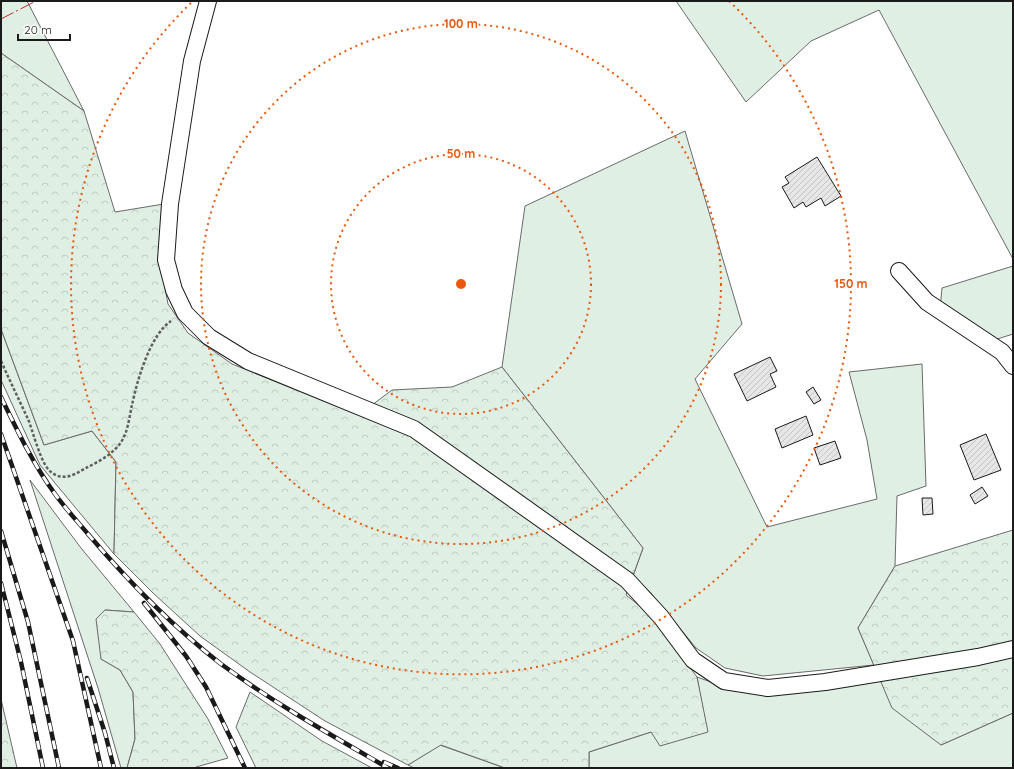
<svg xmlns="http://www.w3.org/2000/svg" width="1014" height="769" viewBox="0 0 1014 769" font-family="Quicksand,sans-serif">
<defs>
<pattern id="forest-crowns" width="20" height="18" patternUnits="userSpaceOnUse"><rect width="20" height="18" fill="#e0efe3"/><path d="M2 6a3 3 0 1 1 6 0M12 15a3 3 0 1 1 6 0" fill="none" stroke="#c0ccc2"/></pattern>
<pattern id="building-hatch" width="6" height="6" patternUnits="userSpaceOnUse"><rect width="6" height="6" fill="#e6e6e6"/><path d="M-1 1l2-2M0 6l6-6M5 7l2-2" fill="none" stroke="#c5c5c5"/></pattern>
</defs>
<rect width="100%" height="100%" fill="#fff"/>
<g fill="#e0efe3" stroke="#6a6a6a">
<polygon points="1,1 27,1 84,111 1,53"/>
<polygon points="676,1 1013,1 1013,259 879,10 811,41 746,102"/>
<polygon points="685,131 742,324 695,379 767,527 877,499 867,440 849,372 922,364 926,486 897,496 895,566 858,628 874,665 763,676 725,668 696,648 650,592 633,576 643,548 502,367 525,206"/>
<polygon points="1013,266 1013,334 991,341 940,309 942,288"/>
<polygon points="1,329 44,445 92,431 116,462 114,554 40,465 1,380"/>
<polygon points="30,480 81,548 134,612 105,610 101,659 120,670 133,692 135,739 127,768 121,768 98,688"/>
<polygon points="697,677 736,691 768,692 879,678 941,745 1013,713 1013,768 589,768 589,752 651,732 707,732"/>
<polygon points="440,745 505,768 414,768 408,765"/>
</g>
<g fill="url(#forest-crowns)" stroke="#6a6a6a">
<polygon points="1,53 84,111 115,212 164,204 162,272 168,304 188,333 232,364 287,386 360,414 392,390 452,387 502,367 643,548 626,595 650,614 697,677 708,732 660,746 651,732 589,752 589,768 505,768 441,745 408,765 325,721 250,672 200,636 153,593 114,554 116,462 92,431 44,445 1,329"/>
<polygon points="1013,530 1013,713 941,745 892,708 858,628 895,566"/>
<polygon points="105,610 134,612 160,644 208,719 228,758 196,767 195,768 127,768 135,739 133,692 120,670 101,659 96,619"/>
<polygon points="250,692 322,741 372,768 256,768 236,727"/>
<polygon points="1,699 17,768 1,768"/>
</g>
<g fill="url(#building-hatch)" stroke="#1a1a1a">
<polygon points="817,157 841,196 825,206 821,198 806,207 803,202 794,208 782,187 789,183 785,177"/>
<polygon points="770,357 777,371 770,374 776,387 747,401 734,374"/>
<polygon points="813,387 821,400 814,404 806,392"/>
<polygon points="806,416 813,435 782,448 775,429"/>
<polygon points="986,434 1001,470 974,480 960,445"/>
<polygon points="835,441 841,458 820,465 814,448"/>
<polygon points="982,487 988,496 975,504 970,495"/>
<polygon points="922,498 932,498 933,514 923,515"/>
</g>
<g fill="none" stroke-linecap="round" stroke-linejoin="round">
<defs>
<g id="minor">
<polyline points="208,1 192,61 170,204 166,260 174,290 185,313 209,337 248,361 414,429 627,580 661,617 693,660 724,681 768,688 825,682 978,657 1013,649"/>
<polyline points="899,271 927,302 1002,352 1013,366"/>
</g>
</defs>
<use href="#minor" stroke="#1a1a1a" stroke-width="18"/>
<path stroke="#5f5f5f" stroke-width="2.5" stroke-dasharray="3 2" stroke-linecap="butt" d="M1,361C10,381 19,400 28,419C33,431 41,465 51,472C62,481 73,476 84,469C96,463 110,456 119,445C128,434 129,418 132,405C137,381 150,335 171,321"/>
<use href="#minor" stroke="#fff" stroke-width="16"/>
<defs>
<g id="rail">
<path d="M1,397C17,430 33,464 55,494C65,508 77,521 88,534C128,581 172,626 221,664C274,703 331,735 388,768"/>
<polyline points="1,434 73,641 101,768"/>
<polyline points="1,531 28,622 59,768"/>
<polyline points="1,583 21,662 43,768"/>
<polyline points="144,603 186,656 206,687 245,768"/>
<polyline points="87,678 105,733 114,768"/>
<polyline points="384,762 398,768"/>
</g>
</defs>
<use href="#rail" stroke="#1a1a1a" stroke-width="4.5"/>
<use href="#rail" stroke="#fff" stroke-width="3" stroke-dasharray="9" stroke-linecap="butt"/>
<polyline stroke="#c62828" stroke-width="1" stroke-dasharray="14 3 2 3" stroke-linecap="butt" points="1,19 36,1"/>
</g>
<g fill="none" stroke="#e8590c" stroke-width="2" stroke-dasharray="2 4">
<circle cx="461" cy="284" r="130"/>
<circle cx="461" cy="284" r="260"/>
<path d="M729 1A390 390 0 1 1 193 1"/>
</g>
<circle cx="461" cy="284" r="6" fill="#e8590c" stroke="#fff" stroke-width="2"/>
<g font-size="12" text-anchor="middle" font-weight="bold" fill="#e8590c" stroke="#fff" stroke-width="3" stroke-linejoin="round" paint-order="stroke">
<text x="461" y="28">100 m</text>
<text x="461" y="158">50 m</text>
<text x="851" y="288">150 m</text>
</g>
<rect width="1014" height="769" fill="none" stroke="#1a1a1a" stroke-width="4"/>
<path d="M18 34v6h52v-6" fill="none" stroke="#1a1a1a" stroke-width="2"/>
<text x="24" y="34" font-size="12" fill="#1a1a1a" stroke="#ffffff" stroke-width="3" paint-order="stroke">20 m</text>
</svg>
